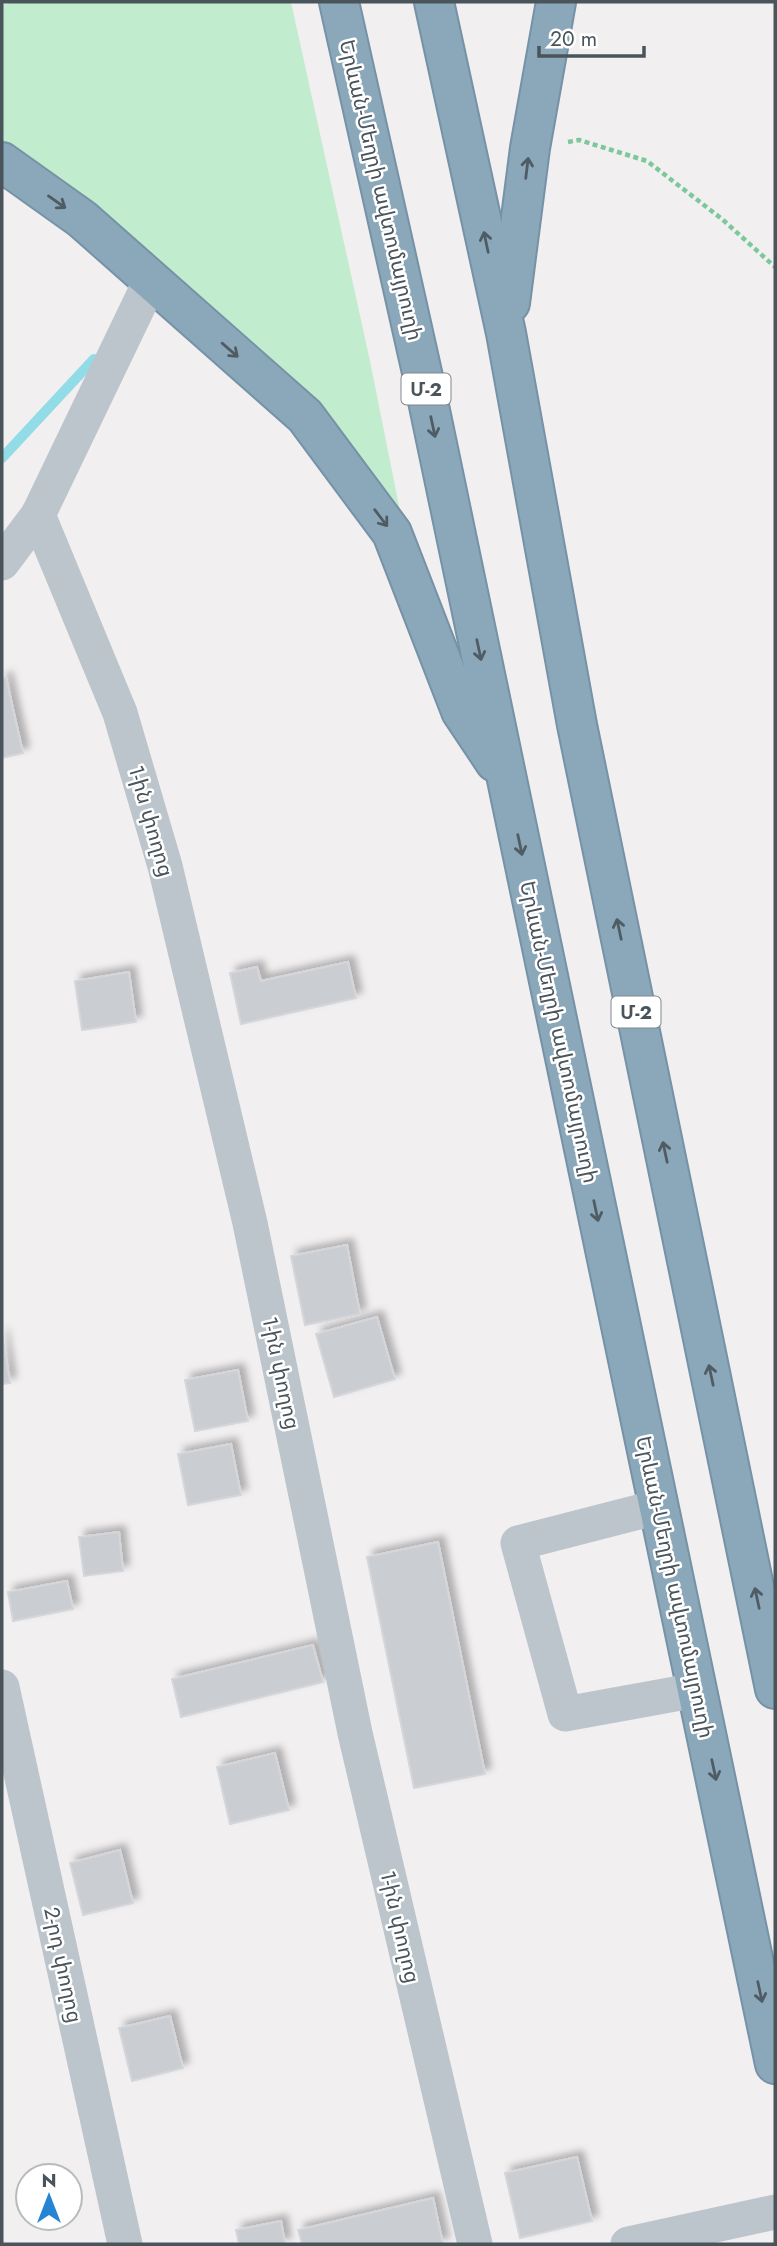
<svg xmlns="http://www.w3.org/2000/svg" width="777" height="2246" viewBox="0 0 777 2246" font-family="Jost,'Noto Sans Armenian',sans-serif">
<defs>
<filter id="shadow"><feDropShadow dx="6" dy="-6" stdDeviation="3.5" flood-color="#0004"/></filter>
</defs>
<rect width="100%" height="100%" fill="#f2eff0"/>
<polygon fill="#c1ecce" points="14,2 291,2 370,361 405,536 2,159 2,5"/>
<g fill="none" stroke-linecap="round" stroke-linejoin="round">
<polyline stroke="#91dce6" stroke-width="10" points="2,458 94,359"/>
</g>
<g fill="#cacdd2" stroke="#d4d6da" stroke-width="2" filter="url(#shadow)">
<polygon points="6,678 23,753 2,758 2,679"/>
<polygon points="348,962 356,998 241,1024 230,973 257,967 261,981"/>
<polygon points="129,972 136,1022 82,1030 75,981"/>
<polygon points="347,1245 360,1314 305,1325 291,1256"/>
<polygon points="377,1317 395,1379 334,1397 316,1334"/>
<polygon points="2,1334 10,1383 2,1384"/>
<polygon points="238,1370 248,1421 195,1431 185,1380"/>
<polygon points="231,1444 241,1495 188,1505 178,1454"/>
<polygon points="119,1532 123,1571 84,1576 79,1537"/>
<polygon points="438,1542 485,1774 414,1788 367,1557"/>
<polygon points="67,1581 73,1609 13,1621 8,1592"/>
<polygon points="313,1645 323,1682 181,1717 172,1679"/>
<polygon points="275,1753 289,1810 230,1824 217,1767"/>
<polygon points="120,1850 133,1903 83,1915 70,1863"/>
<polygon points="170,2016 183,2068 132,2081 119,2028"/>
<polygon points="577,2157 592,2221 520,2238 505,2173"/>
<polygon points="433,2198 443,2244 302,2244 298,2230"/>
<polygon points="281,2221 285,2244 239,2244 236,2230"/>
</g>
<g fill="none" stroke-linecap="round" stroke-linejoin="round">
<defs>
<g id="highway">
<polyline points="339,2 423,377 775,2064"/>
<polyline points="434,2 506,333 577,725 775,1689"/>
<polyline points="2,162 82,219 305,416 392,533 461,711 495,762"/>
<polyline points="510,303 530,148 556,2"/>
</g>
</defs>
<use href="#highway" stroke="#7692a6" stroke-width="42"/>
<polyline stroke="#7cc89b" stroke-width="4.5" stroke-dasharray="5 3.5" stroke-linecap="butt" points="568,142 579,140 647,161 722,219 775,267"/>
<g stroke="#bcc5cb" stroke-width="35">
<polyline points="38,515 120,713 165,866 250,1223 355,1733 475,2244"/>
<polyline points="2,563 38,515 151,280"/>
<polyline points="658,1507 518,1543 565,1714 697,1690"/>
<polyline points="2,1687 125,2244"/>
<polyline points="628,2244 775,2212"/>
</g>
<use href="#highway" stroke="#8ba7ba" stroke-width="38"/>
</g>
<defs><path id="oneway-shaft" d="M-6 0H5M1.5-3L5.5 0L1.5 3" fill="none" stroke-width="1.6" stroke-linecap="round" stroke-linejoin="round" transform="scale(1.75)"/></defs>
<g stroke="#505c64">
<use href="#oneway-shaft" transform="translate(527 168) rotate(-83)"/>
<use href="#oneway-shaft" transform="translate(57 202) rotate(35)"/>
<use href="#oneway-shaft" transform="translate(486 242) rotate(-102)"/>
<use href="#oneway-shaft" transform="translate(230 350) rotate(41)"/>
<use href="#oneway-shaft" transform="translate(433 427) rotate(78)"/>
<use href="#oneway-shaft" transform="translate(381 518) rotate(53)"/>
<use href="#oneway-shaft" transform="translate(479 650) rotate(78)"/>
<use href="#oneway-shaft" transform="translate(520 845) rotate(78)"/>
<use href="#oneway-shaft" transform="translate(619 929) rotate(-102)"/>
<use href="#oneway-shaft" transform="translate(665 1152) rotate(-102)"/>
<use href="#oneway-shaft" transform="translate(596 1211) rotate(78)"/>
<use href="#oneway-shaft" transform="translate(711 1375) rotate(-102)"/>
<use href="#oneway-shaft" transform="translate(757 1598) rotate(-102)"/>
<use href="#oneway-shaft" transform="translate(714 1770) rotate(78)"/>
<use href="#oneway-shaft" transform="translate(760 1992) rotate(78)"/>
</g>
<g text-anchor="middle" stroke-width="5" stroke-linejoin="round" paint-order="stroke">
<g fill="#fff" stroke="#80878c" stroke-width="2">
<rect x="401.5" y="373.5" width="49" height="31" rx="5"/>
<rect x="611.5" y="996.5" width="49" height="31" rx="5"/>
</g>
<g font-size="19" font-weight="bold" fill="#49545b">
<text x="426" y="396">Մ-2</text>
<text x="636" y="1019">Մ-2</text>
</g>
<g font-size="21" fill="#49545b" stroke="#fff">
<text transform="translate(381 190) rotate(77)" y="7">Երևան-Մեղրի ավտոմայրուղի</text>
<text transform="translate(151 821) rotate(74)" y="7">1-ին փողոց</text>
<text transform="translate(559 1032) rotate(78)" y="7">Երևան-Մեղրի ավտոմայրուղի</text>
<text transform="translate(281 1373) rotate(78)" y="7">1-ին փողոց</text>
<text transform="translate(675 1587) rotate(78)" y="7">Երևան-Մեղրի ավտոմայրուղի</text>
<text transform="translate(400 1927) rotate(77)" y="7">1-ին փողոց</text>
<text transform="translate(63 1965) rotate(78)" y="7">2-րդ փողոց</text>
</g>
</g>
<rect width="777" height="2246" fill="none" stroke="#49545b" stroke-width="7"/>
<g transform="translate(49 2197)"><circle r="33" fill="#ffffff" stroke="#b6bbbd" stroke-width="2"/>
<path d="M0-5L12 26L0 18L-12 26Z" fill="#2684d5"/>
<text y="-10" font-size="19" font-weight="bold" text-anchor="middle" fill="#49545b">N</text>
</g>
<path d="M539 46v10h105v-10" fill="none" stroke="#49545b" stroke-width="3.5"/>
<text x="550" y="46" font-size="21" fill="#49545b" stroke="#ffffff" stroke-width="5" paint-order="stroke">20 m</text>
</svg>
